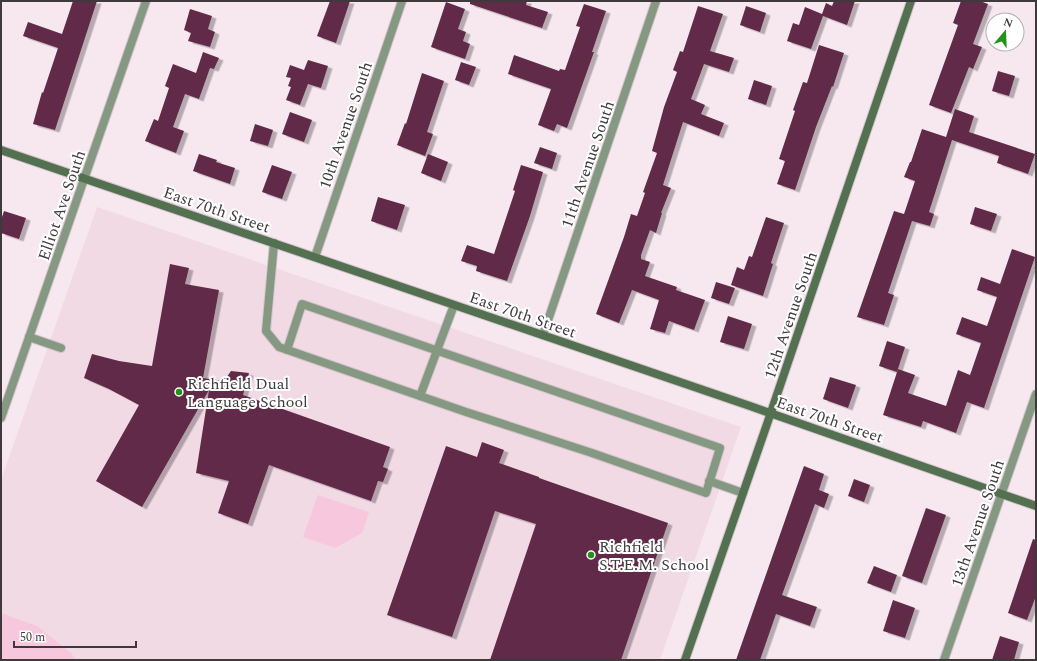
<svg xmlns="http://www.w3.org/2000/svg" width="1037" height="661" viewBox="0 0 1037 661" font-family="Spectral,serif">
<defs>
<filter id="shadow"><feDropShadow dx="4.5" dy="2.5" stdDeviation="0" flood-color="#0004"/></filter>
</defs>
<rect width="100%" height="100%" fill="#f7e8ef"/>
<polygon fill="#f1dae4" points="97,207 741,427 660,660 1,660 1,480"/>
<g fill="#f6c7dd">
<polygon points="318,495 369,512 362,533 335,548 303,537"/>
<polygon points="1,613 37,626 72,654 75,660 1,660"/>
</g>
<g fill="#622b48" filter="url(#shadow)">
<polygon points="73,1 97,1 55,130 33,124 42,92 43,93 58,48 23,36 28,22 62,34"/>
<polygon points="330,1 350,1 336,43 317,36"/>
<polygon points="470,1 527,1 526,5 548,12 542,28 470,4"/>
<polygon points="834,1 855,1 847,25 823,16 811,49 787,41 793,23 799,25 805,7 822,14 826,3 832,6"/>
<polygon points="961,1 980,1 988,4 973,44 982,47 973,69 969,67 951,113 929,105 958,25 953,23"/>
<polygon points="446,2 465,9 458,29 466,32 463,41 470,44 465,59 431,47"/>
<polygon points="584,4 606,11 592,52 594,52 567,128 557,124 554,131 538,125 551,89 508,74 514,55 559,71 560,69 565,70 580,27 576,26"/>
<polygon points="698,6 723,14 710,51 734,58 729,72 704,64 691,99 705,105 701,114 724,123 719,136 683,122 663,185 671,188 661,213 662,213 656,233 650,230 641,255 641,259 650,262 645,276 677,287 676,290 705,300 694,330 669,321 665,333 650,329 659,300 632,290 619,323 596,314 624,237 631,214 637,216 645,193 643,192 657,153 652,151 664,107 677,72 673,70 680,51 683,52"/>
<polygon points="746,6 766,13 760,32 740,25"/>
<polygon points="190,9 212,16 208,29 215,32 210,47 188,41 191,33 184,30"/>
<polygon points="819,45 844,53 833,87 832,86 816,127 795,190 777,184 785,161 779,159 795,111 793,110 803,82 807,83"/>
<polygon points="203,52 219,58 214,69 210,68 199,99 185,94 173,127 184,131 176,153 145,141 154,119 158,121 169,88 165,86 173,64 196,73"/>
<polygon points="308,60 328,66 321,88 308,84 300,105 286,100 291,87 288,86 291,78 286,77 290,65 304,70"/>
<polygon points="461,62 476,67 469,85 455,80"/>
<polygon points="998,71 1015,76 1009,96 992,91"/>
<polygon points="422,73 444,81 427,132 433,134 425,156 397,145 405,123 406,124"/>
<polygon points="754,80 772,86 766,105 748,99"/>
<polygon points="955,109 974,116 969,132 1035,154 1028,174 997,163 999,156 952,140 929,212 934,214 930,226 912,221 888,293 894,295 884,325 857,317 894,211 904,214 915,181 904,177 910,162 911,162 922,129 946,137"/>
<polygon points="290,112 312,120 304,142 282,134"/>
<polygon points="255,124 273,130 268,146 250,141"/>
<polygon points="540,147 557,153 552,169 534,163"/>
<polygon points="199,154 217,160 216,162 235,168 230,184 193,171"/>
<polygon points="428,154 448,162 441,181 421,173"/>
<polygon points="272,165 292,172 282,199 262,192"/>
<polygon points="521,165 543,172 530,216 507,281 476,271 477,266 461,261 467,245 494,254 515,191 513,190"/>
<polygon points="378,197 405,205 397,230 371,221"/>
<polygon points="975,207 997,214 991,231 970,224"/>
<polygon points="4,211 26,218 19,239 1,233 1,220"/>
<polygon points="766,217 784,223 771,263 773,264 763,296 731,285 737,267 744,270 749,256 752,257"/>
<polygon points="1012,249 1035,257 984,408 967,402 956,433 923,421 921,427 883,415 898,369 915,375 908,393 946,406 958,370 970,375 981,343 956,334 962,317 987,326 997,297 977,290 981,277 1000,284"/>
<polygon points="170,264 189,268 185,284 219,290 203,378 224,381 231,371 249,373 243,395 390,447 383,467 388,469 383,482 378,481 371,501 269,465 248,524 218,513 229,481 196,473 209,390 142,507 96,481 139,405 109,389 84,378 92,354 119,361 152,366"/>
<polygon points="716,282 735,288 729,304 711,298"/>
<polygon points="728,316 752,324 744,349 720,342"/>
<polygon points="887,341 905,347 897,372 879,366"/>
<polygon points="830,377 856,385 848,408 823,399"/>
<polygon points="482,442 504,450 499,463 539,477 539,478 668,523 621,660 490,660 536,524 495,511 452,637 387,615 446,446 477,457"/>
<polygon points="804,466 824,474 819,490 829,494 824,508 815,504 782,595 817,607 810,626 776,614 760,660 736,660"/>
<polygon points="854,479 870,485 864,502 848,496"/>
<polygon points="926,508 946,515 922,583 902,576"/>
<polygon points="1033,539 1036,540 1036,596 1027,620 1008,613"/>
<polygon points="874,566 897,575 891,592 867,583"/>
<polygon points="893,600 915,608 905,638 883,631"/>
<polygon points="1000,636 1019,642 1014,660 992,660"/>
</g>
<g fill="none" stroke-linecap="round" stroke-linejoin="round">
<defs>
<g id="lane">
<polyline points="274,243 266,331 279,347 466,412 592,453 706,493 720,448 302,304 287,350"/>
<polyline points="29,337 61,348"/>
<polyline points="420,396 454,305"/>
<polyline points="709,481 743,493"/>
</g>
<g id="street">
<polyline points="315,257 402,1"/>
<polyline points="543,335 656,1"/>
<polyline points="1,418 146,1"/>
<polyline points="944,660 1036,394"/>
</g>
<g id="secondary">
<polyline points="1,150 750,406 1036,506"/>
<polyline points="685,660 766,427 911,1"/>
</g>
</defs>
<use href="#lane" stroke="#d2c5cb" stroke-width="10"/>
<use href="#street" stroke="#d2c5cb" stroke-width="10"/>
<use href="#secondary" stroke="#d2c5cb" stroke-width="10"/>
<use href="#lane" stroke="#859882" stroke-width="8"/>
<use href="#street" stroke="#859882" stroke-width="8"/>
<use href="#secondary" stroke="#537050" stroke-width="8"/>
</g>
<g fill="#249118" stroke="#fff" stroke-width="1.5">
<circle cx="179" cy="392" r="4"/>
<circle cx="591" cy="555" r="4"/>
</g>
<g text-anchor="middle" stroke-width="4" stroke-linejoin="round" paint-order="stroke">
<g font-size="16" fill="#3f393b" stroke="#fff">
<text transform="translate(345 125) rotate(-71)" y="6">10th Avenue South</text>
<text transform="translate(587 164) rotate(-71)" y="6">11th Avenue South</text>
<text transform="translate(61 205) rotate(-71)" y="6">Elliot Ave South</text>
<text transform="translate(217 209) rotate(19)" y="6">East 70th Street</text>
<text transform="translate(523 314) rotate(19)" y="6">East 70th Street</text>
<text transform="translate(790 315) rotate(-71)" y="6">12th Avenue South</text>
<text transform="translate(830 419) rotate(19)" y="6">East 70th Street</text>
<text transform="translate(977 523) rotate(-71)" y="6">13th Avenue South</text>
</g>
<g font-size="16" fill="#3f393b" stroke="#fff" text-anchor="start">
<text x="187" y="389">Richfield Dual<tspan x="187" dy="18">Language School</tspan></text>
<text x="599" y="552">Richfield<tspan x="599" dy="18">S.T.E.M. School</tspan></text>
</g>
</g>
<rect width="1037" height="661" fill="none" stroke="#3f393b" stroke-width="4"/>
<g transform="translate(1005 32) rotate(19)"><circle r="19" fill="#ffffff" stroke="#b2b0b1"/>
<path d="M0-3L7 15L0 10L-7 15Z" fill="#249118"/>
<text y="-6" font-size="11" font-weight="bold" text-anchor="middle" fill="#3f393b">N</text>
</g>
<path d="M14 641v6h122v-6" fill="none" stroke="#3f393b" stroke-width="2"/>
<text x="20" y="641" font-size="12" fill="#3f393b" stroke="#ffffff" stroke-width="3" paint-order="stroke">50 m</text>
</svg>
